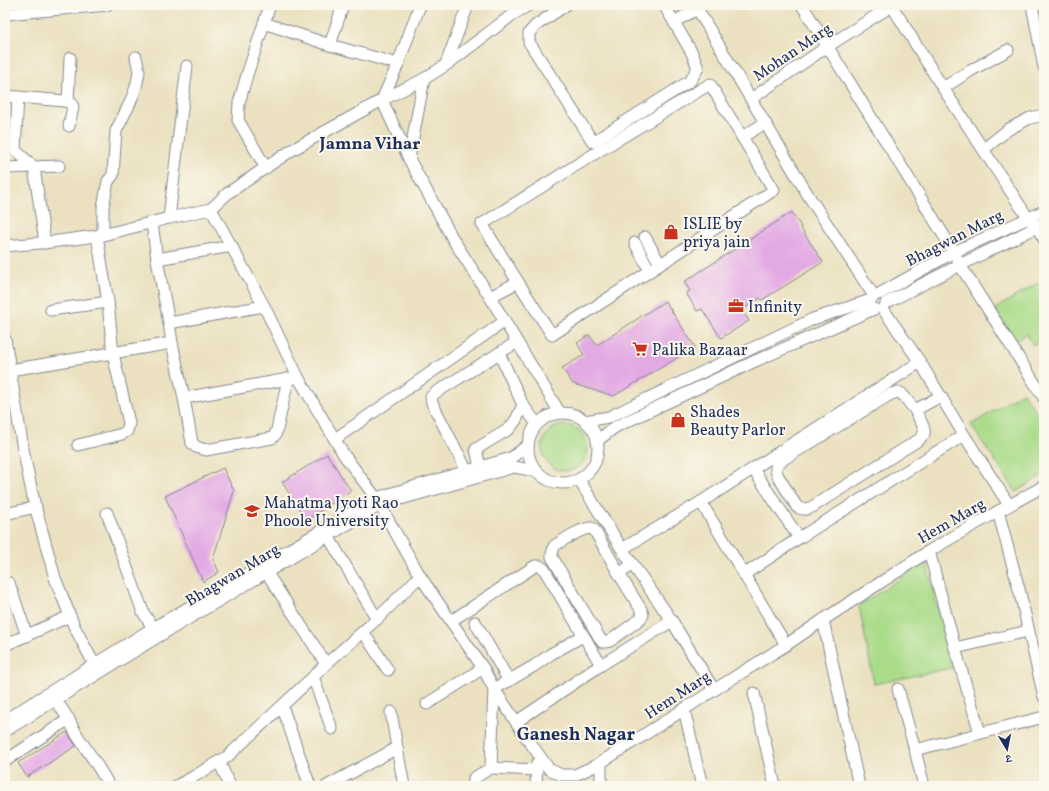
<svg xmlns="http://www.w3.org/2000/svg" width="1049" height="791" viewBox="0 0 1049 791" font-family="Vollkorn,'Noto Serif Devanagari',serif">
<rect width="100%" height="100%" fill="#fbf7ec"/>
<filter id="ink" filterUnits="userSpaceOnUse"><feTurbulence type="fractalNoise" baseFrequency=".025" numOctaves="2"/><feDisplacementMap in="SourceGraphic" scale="8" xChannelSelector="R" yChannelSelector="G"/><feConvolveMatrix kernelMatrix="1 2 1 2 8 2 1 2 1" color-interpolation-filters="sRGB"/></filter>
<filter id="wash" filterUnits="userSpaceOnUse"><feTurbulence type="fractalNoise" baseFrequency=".012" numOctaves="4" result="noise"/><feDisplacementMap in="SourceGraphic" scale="16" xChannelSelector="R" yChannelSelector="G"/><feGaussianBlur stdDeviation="0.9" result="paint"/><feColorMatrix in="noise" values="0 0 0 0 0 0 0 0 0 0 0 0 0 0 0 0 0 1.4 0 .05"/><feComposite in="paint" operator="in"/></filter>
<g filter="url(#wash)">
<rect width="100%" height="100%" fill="#ebe1c0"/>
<g fill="#abdc8a" stroke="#638674">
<polygon points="1044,279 1044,339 1033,345 1026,334 1015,341 995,309"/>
<polygon points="1023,392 1044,424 1044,474 1016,492 971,425"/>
<circle cx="565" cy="448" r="23"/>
<polygon points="926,561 952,668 874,684 859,606"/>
</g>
<g id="blocks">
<g fill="#e3a9e4">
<polygon points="792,212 801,227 800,227 823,262 762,300 760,298 742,310 749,321 721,338 702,309 697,311 686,293 690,291 684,282"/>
<polygon points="665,301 695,347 614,396 573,384 562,368 584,355 577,343 589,335 597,345"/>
<polygon points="327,454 351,491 306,520 282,482"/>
<polygon points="223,468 234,491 213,559 219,572 203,582 165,496"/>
<polygon points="67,732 76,746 27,777 18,763"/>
</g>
</g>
</g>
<g filter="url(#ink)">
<use href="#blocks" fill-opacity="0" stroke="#83888f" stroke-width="1"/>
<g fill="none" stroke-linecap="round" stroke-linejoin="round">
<defs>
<g id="minor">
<polyline points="420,5 398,64 382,100 409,159 454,241 490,297 560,413"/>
<polyline points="529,5 512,15 446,65 424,79 382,100 292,150 228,193 211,209 264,306 298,377 344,455 376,498 420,576 483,668 494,689 529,741 549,769 561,775 575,775 597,765 714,690 786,645 823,620 929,551 972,526 1044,486"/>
<polyline points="566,5 535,26 529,33 529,42 593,142 690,81 698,68 692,53 664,5"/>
<polyline points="695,5 808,195 874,296"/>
<polyline points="802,5 954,252 960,265 1044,398"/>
<polyline points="1032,5 1044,67"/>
<polyline points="892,6 943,88 1028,218 1037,227 1044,239"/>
<polyline points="5,14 107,5"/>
<polyline points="674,22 697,9"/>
<polyline points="264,23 330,45 398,64"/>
<polyline points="330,45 343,5"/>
<polyline points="446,64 468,5"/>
<polyline points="943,88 970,71 1008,50"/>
<polyline points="5,96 65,101 71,103 73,107 69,126"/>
<polyline points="18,97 15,150 34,167 45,243"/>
<polyline points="751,99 828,46 893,5"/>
<polyline points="68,102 70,58"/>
<polyline points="742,137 765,123"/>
<polyline points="984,149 1009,129 1030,118 1044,115"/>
<polyline points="409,159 424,79"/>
<polyline points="5,168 59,166"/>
<polyline points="266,168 238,120 239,103 247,75 270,5"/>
<polyline points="169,218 187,66"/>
<polyline points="152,223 157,259 169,323"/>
<polyline points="103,235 103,207 108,181 113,175 116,131 130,103 136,87 139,72 136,57"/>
<polyline points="645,237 660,264"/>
<polyline points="635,243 650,271"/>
<polyline points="5,246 51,242 103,235 169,218 211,209"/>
<polyline points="157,259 232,246"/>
<polyline points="879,294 954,252 1044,211"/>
<polyline points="490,297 518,282 552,335 774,190 710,84 599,151 482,224 518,282"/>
<polyline points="886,303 960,265 1043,224"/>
<polyline points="883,309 920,362 964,435"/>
<polyline points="51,310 108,302"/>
<polyline points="5,339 23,449 34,502 55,578 74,626 94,664"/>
<polyline points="499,353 523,405 537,424"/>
<polyline points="10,370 172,343"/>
<polyline points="288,379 277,430 275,435 272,438 206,450 196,447 192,443 184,398 288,379 298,377"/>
<polyline points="184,398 172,343 169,323 264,306"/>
<path d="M915,410L902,394L898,392L891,394L782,460L776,466V471L778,476L797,507C803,510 806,510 812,507L920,439C920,438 923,435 924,434C926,428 917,415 915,410L941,396"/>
<circle cx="563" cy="448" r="35"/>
<polyline points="585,421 609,417 813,319 871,300"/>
<polyline points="335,439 505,321"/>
<polyline points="597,441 615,427 753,362 874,309"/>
<polyline points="78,445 122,434 127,431 129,423 113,354 108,302 97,236"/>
<polyline points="480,467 476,449 509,429 516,420 523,405"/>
<polyline points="753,469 799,538"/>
<polyline points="467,471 432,403 431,397 435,393 517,342"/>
<polyline points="579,480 622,549 672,621 714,690"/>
<polyline points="701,502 920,362"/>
<polyline points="998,511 1020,593 1044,697"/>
<polyline points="107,513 143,612 153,628"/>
<polyline points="5,514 36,507"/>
<polyline points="328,536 377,619"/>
<polyline points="622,549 701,502 786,645"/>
<polyline points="929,551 955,648"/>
<polyline points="263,567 326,664"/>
<path d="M619,574L595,531L592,528C580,528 564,540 554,546L552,554V557L602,642H606L610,641L640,619L643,615L642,611L619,574L633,564"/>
<polyline points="745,574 799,538 964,435 1009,505"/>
<polyline points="9,583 27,636"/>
<polyline points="823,620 859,786"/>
<polyline points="451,621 535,566 540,566 544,569 601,665"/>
<polyline points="475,622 509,681"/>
<polyline points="363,632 388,670"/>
<polyline points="5,645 70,616"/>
<polyline points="313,677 332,729"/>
<polyline points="898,689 915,750"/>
<polyline points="754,693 775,786"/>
<path d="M51,696C63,707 69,721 77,735C88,752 100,768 109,786"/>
<polyline points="427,704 483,668"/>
<polyline points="282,706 310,786"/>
<polyline points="684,709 702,786"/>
<polyline points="391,712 397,748"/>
<polyline points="5,720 153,628 299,544 376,498 511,458 528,445"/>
<polyline points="516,722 601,665 672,621"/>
<polyline points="5,731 159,636 375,508 390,502 514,467 536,471"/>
<polyline points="980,733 955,648 1028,631"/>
<polyline points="5,761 69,719"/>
<polyline points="219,761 230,786"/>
<polyline points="601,763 601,786"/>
<polyline points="537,770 491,768 494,689 534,666 551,654 583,636"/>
<polyline points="176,786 193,777 227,757 313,677 326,664 377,619 420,576"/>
<polyline points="327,786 397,748 404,786"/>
<polyline points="474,786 474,778 491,768"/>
<polyline points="536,786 537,763"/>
<polyline points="924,786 915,750 1044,717"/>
</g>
</defs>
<use href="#minor" stroke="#83888f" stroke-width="13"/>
<use href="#minor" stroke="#fff" stroke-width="11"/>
</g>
</g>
<defs>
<symbol id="shop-bare" viewBox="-9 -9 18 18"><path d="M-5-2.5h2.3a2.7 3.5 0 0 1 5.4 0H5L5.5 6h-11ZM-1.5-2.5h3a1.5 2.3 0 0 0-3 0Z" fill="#c8321e" stroke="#fbf7ec" stroke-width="2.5" paint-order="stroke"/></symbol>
<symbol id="office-bare" viewBox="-9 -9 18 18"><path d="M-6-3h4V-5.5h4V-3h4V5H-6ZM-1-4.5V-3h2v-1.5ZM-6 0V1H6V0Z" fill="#c8321e" stroke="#fbf7ec" stroke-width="2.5" paint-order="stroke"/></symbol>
<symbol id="supermarket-bare" viewBox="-9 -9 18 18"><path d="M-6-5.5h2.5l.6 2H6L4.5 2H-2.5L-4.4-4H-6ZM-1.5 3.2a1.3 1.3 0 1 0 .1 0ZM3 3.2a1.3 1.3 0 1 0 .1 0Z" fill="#c8321e" stroke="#fbf7ec" stroke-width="2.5" paint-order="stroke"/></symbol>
<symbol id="university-bare" viewBox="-9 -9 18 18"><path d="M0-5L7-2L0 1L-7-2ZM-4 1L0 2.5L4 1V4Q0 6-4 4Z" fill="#c8321e" stroke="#fbf7ec" stroke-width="2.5" paint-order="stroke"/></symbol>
</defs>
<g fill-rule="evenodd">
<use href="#shop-bare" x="660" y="221" width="22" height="22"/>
<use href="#office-bare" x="725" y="295" width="22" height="22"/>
<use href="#supermarket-bare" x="629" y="338" width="22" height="22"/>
<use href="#shop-bare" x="667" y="409" width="22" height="22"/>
<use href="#university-bare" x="241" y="500" width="22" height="22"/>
</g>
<g text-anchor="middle" stroke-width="4" stroke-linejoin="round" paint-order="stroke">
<g font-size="16" fill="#1b2f5e" stroke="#fbf7ec">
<text transform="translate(792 51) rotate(-34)" y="6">Mohan Marg</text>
<text transform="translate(954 237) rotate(-27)" y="6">Bhagwan Marg</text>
<text transform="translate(951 520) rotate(-30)" y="6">Hem Marg</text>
<text transform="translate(232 574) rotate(-31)" y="6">Bhagwan Marg</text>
<text transform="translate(677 694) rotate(-33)" y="6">Hem Marg</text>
</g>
<g font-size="16" fill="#1b2f5e" stroke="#fbf7ec" text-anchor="start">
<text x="683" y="229">ISLIE by<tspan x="683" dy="18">priya jain</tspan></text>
<text x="748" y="312">Infinity</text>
<text x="652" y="355">Palika Bazaar</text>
<text x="690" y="417">Shades<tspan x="690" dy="18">Beauty Parlor</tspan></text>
<text x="264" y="508">Mahatma Jyoti Rao<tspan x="264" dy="18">Phoole University</tspan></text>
</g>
<g font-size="17" font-weight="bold" fill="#1b2f5e" stroke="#fbf7ec">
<text x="370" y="149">Jamna Vihar</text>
</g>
<g font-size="18" font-weight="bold" fill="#1b2f5e" stroke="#fbf7ec">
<text x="576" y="740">Ganesh Nagar</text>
</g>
</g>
<rect width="1049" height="791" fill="none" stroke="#fbf7ec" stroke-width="20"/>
<g transform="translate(1007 749) rotate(170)" stroke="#fbf7ec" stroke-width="3" paint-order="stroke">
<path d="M0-3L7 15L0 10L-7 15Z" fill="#1b2f5e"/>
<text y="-6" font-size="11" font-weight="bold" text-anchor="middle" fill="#1b2f5e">उ</text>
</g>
</svg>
